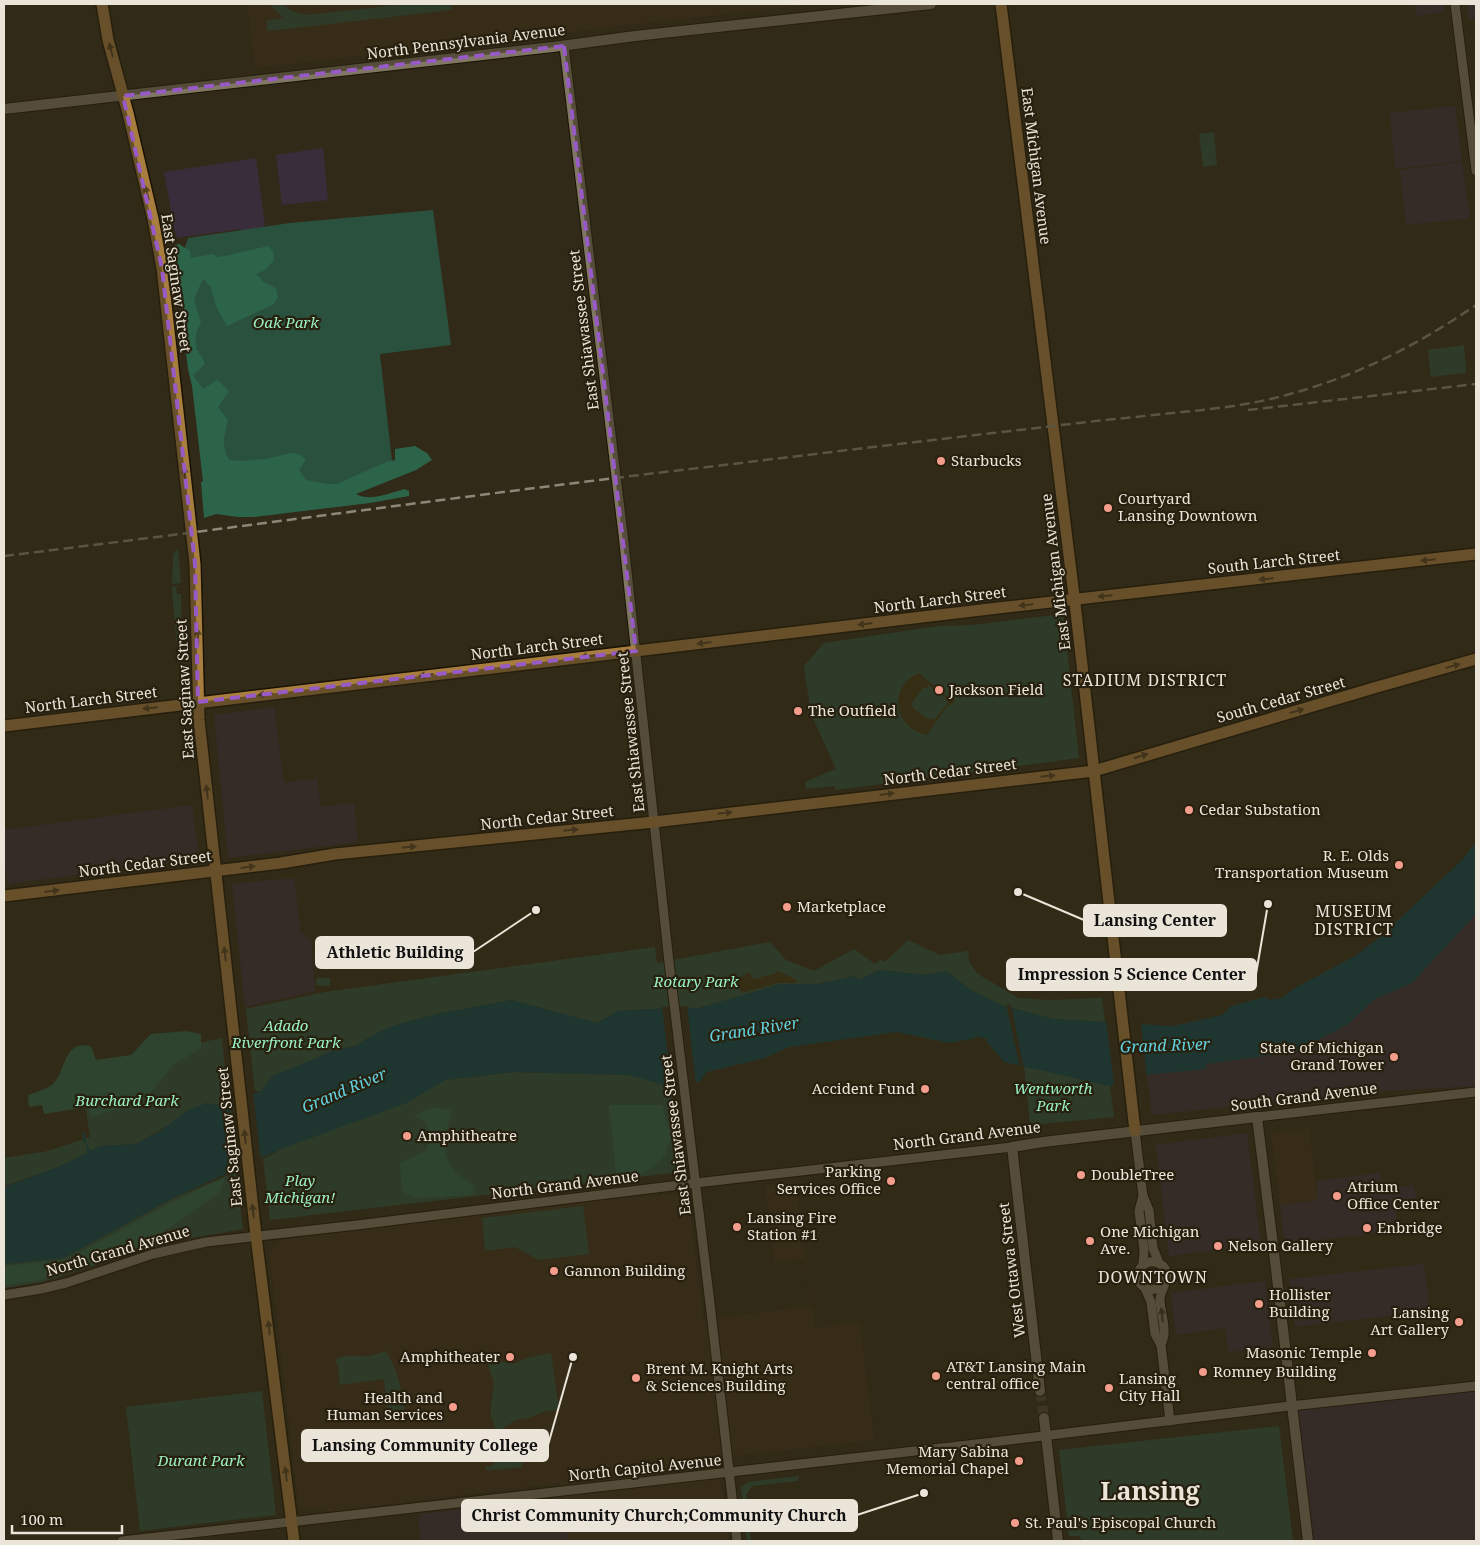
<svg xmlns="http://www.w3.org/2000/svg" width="1480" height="1545" viewBox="0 0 1480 1545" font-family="'Noto Serif',serif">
<rect width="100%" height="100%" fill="#322a18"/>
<g fill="#3a2d3b">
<polygon points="1415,4 1443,4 1444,12 1416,16"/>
<polygon points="1467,4 1476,4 1476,17 1469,19"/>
<polygon points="1455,106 1462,161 1395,169 1390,113"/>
<polygon points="323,148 328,200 282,205 276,155"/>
<polygon points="256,158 265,225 262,231 244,233 240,229 176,238 164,172"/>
<polygon points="1462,162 1470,218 1406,225 1400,170"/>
<polygon points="274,707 284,783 317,778 321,807 354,803 358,842 228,858 214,715"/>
<polygon points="192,805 199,859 7,884 4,856 4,830"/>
<polygon points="294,878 301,933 311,939 315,991 245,1007 232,884"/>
<polygon points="1476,914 1476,1086 1367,1092 1152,1115 1147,1075 1206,1069 1205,1064 1294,1052 1347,1025 1375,999 1412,983"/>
<polygon points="1247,1133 1261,1244 1169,1256 1156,1145"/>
<polygon points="1380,1173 1382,1189 1414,1185 1416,1199 1395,1202 1398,1230 1285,1244 1280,1205 1318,1200 1316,1181"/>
<polygon points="1424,1264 1430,1311 1295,1327 1290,1279"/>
<polygon points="1265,1281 1273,1347 1229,1352 1225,1328 1176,1335 1171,1293"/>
<polygon points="1476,1386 1476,1541 1308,1541 1292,1406"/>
<polygon points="559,1498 563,1499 569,1541 420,1541 418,1518 418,1516 422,1514"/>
</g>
<g fill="#3c3018">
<polygon points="247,4 815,4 255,68"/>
<polygon points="1309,1128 1318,1200 1280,1205 1271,1133"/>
<polygon points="796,1181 815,1328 860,1322 874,1440 718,1458 729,1541 568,1541 560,1483 327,1512 319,1508 299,1510 269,1251 294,1229 489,1207 688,1193 703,1320 811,1306 805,1259 774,1262 765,1186"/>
</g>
<g fill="#2a513e">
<polygon points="269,4 281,4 294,12 306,15 407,4 451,4 452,10 268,31 266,21 284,18"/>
<polygon points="1214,132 1217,165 1203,167 1199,134"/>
<polygon points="433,210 451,345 380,354 392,461 334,492 203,481 180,263 188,238 290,223"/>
<polygon points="1464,345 1466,373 1431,377 1428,350"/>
<polygon points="178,548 181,583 172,584 173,555"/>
<polygon points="172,586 181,587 176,588 177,594 181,594 183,684 181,684 172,593"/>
<polygon points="1063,614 1079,758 835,790 835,786 806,789 805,782 836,769 811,714 804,666 824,643 939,626 973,625"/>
<polygon points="908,940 940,955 968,951 969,961 976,972 987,980 995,984 1018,998 1050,1000 1102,998 1105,1022 1054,1019 1004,1006 971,990 946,971 925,975 879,970 858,980 855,976 818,984 781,984 699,1008 651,1009 618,1011 597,1023 512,1000 437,1014 389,1027 445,1080 515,1072 628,1075 671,1085 681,1172 270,1220 263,1159 281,1149 364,1040 356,1046 335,1050 285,1072 273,1075 261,1091 255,1091 246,1009 325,992 655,947 657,963 770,942 786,960 814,971 854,949 875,964 881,959 885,962"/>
<polygon points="317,978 330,978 330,986 316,985"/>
<polygon points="222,1038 228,1101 216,1105 206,1103 136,1144 101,1146 56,1168 4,1186 4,1158 48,1151 90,1137 80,1068"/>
<polygon points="1024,1066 1110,1086 1114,1117 1030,1125"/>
<polygon points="236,1172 243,1229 168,1242 42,1282 4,1288 4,1264 64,1258 171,1199"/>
<polygon points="583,1206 589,1254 539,1260 515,1247 485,1251 482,1218"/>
<path d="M386,1351C399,1373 401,1387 405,1412L401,1415L388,1416L384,1379L340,1385L338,1366L335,1360C346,1353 357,1357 369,1356C374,1355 380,1353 386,1351Z"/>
<polygon points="551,1353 559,1411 555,1410 543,1412 528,1418 515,1420 497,1433 491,1416 491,1406 494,1383 488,1364 499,1361 514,1364 526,1358"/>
<polygon points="262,1391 276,1515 140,1531 126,1407"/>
<polygon points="1279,1426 1293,1541 1083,1541 1079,1536 1069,1536 1059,1450"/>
<path d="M514,1433C514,1438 513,1445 515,1449C519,1458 525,1453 522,1467L486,1471V1466L489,1467L494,1464C496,1457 492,1453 492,1446L499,1437L497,1434Z"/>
<polygon points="799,1476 798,1481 752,1486 746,1495 751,1541 747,1541 741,1487 748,1482"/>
</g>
<g fill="#2c644a">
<path d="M179,244L190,251L191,258L213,254L217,257L230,255L268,246L273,251L274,260L265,270L256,274L263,282L276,288L278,297L274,304L227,326L217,308L210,286L203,279L194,299L201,323C196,329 194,342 197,350C200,355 203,358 205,364L193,375L203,389L217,380L220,382L229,391L218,407L228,420C224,436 221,446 229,460L243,461L265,459L292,453L301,455L306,460L299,470L306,480L327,484H337L386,462L395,460V449L415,446L427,453L432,460L416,470L356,494C370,502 390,493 404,489L409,491V496L370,503L253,517H238L216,514L204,518L201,482L203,481L192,386L188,369L173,246Z"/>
<path d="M187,1031L201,1034V1048L173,1065L145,1099L92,1117L88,1107L44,1114L42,1105L29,1107L28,1095C34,1093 49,1088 53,1084C67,1069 63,1040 91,1046L96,1060L131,1055L151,1034Z"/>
<polygon points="609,1105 662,1105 671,1137 665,1155 654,1167 642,1174 616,1174"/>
<path d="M433,1107L452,1110C447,1130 439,1154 455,1172C461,1177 468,1182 475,1187L473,1195L415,1198L402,1191L400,1163L427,1150L429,1132L425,1121L415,1117L423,1111Z"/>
<polygon points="225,1177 220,1192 175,1224 127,1254 36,1281 4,1285 4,1266 66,1260 172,1202"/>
</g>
<g fill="#3a3211" fill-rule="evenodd">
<path d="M919,673L948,697H952L955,700L952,705H948L927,735C894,728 887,687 919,673ZM929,685L947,699V704L934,720L930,718L927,719L913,708L912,703L923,688H927Z"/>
<polygon points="778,971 797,980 796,983 778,983 742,993 736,980 749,972 753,979 774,974"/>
</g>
<polygon fill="#08464d" points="1476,842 1476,914 1412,983 1375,999 1347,1025 1294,1052 1206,1064 1206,1069 1147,1075 1110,1086 1004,1062 986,1041 987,1039 975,1036 976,1038 949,1043 897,1032 789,1047 765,1058 707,1072 699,1082 668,1086 628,1075 515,1072 445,1080 407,1103 281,1149 171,1199 64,1258 4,1264 4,1187 58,1167 101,1146 136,1144 160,1131 188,1110 207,1103 216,1105 237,1101 261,1091 273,1075 285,1071 335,1050 356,1046 364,1040 389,1027 437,1014 512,1000 597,1023 618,1011 651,1009 699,1008 781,984 818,984 855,976 858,980 879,970 925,975 946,971 971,990 1004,1006 1054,1019 1173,1026 1222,1015 1231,1006 1265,997 1269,1000 1282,998 1293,989 1355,956 1380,937 1463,859"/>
<g fill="#322a18">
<polygon points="1006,1004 1011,1005 1024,1069 1020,1068"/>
<polygon points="687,1006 696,1085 672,1088 662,1007"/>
<polygon points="1106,1020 1141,1022 1147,1078 1112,1088 1112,1085 1114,1085"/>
<polygon points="253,1092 261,1161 238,1171 230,1100"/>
</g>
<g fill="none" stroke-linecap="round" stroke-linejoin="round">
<g stroke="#08464d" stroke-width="2.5">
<polyline points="83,1133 85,1142"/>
<polyline points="87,1146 89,1152"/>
</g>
<polyline stroke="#4e4635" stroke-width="10" stroke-dasharray="10 5" stroke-linecap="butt" points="1040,1391 1044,1418"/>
<defs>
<g id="tertiary">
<polyline points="1455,4 1476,171"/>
<polyline points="564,46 623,534 669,962 711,1312 737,1541"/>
<polyline points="1257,1117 1476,1092"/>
<polyline points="1135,1131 1143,1196 1149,1210 1153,1248 1159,1263"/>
<polyline points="1143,1265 1144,1250 1139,1211 1143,1196"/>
<polyline points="1145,1288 1151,1302 1155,1334 1161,1345 1170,1421"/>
<polyline points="4,1295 41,1289 66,1283 153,1254 206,1242 357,1225 696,1183 1012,1147"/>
<path d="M1161,1345C1162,1342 1164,1337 1164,1334C1165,1322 1160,1310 1160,1299C1161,1290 1168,1281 1167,1273C1164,1262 1150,1258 1142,1266C1129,1280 1149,1299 1164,1284"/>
<polyline points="122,1541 968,1445 1281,1407 1476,1386"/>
</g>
<g id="secondary">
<polyline points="4,109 553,47 635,36 931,4"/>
<polyline points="1040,1391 1012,1147 1043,1142 1257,1117 1275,1261 1308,1541"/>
<polyline points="1044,1418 1058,1541"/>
</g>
<g id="primary">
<polyline points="102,4 108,40 128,113 153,219 162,268 195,564 199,720 256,1236 294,1541"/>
<polyline points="1001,4 1076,612 1135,1131"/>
<polyline points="4,726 998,608 1476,554"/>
<polyline points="4,896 281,863 335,854 654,822 1094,771 1377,687 1476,659"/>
</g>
</defs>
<use href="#tertiary" stroke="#1a1203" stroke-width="11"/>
<use href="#secondary" stroke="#1a1203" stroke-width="12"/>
<use href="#primary" stroke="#1a1203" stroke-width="14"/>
<use href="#tertiary" stroke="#807763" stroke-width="9"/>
<use href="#secondary" stroke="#807763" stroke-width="10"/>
<use href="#primary" stroke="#a87e3e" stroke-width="11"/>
<g stroke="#8e8779" stroke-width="2.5" stroke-dasharray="10 5" stroke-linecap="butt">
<polyline points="1248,410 1476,384"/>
<path d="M4,556C244,527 483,493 724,465C831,452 939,439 1046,427C1091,421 1137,417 1182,412C1214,409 1247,405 1279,397C1353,378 1413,348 1476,305"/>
</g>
</g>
<defs><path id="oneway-solid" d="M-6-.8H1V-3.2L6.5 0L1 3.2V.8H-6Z" transform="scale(1.25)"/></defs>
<g fill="#55411f">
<use href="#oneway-solid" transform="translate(111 50) rotate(-105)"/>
<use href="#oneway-solid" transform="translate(147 193) rotate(-103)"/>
<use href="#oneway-solid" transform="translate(185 474) rotate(-97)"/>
<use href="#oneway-solid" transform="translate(1428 560) rotate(174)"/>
<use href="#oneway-solid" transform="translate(1266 579) rotate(174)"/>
<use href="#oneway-solid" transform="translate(1105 596) rotate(174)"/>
<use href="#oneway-solid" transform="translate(1026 605) rotate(174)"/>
<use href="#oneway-solid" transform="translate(865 624) rotate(173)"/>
<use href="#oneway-solid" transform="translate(198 636) rotate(-92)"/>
<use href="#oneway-solid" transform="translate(704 643) rotate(173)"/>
<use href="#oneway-solid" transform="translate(588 656) rotate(173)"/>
<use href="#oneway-solid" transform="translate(1453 666) rotate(-16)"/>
<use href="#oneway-solid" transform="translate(426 675) rotate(173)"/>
<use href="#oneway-solid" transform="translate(265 694) rotate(173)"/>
<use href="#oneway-solid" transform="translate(150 708) rotate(174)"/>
<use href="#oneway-solid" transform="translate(1297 711) rotate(-16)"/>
<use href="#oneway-solid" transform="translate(1141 756) rotate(-17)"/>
<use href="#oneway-solid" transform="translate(1048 776) rotate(-6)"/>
<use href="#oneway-solid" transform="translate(207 792) rotate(-96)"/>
<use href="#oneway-solid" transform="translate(887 794) rotate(-7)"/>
<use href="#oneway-solid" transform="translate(725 813) rotate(-6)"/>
<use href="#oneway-solid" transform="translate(571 830) rotate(-6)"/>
<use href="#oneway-solid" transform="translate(409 847) rotate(-6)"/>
<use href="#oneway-solid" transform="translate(248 867) rotate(-7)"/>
<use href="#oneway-solid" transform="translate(52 891) rotate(-7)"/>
<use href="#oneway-solid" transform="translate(225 954) rotate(-96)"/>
<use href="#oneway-solid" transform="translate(245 1137) rotate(-96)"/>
<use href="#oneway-solid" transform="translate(253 1211) rotate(-96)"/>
<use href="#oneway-solid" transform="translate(269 1328) rotate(-96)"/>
<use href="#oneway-solid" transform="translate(286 1474) rotate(-97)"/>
</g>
<use fill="#3e3624" href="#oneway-solid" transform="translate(1162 1315) rotate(-96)"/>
<path d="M0 0H1480V1545H0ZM564,46L636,651L198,702L195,564L162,268L123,96Z" fill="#322a18" fill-opacity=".55" fill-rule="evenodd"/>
<path fill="none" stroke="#975ac6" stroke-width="4" stroke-dasharray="10 6" stroke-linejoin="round" d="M564,46L636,651L198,702L195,564L162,268L123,96Z"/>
<g fill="#f59d8d" stroke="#28200f" stroke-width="2">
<circle cx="941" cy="461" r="5"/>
<circle cx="1108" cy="508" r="5"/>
<circle cx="939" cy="690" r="5"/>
<circle cx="798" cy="711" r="5"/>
<circle cx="1189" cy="810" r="5"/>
<circle cx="1399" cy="865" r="5"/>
<circle cx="787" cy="907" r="5"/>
<circle cx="1394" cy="1057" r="5"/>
<circle cx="925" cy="1089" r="5"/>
<circle cx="407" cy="1136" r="5"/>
<circle cx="1081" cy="1175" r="5"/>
<circle cx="891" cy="1181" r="5"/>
<circle cx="1337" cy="1196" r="5"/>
<circle cx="737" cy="1227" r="5"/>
<circle cx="1367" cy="1228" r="5"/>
<circle cx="1090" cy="1241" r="5"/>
<circle cx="1218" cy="1246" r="5"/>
<circle cx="554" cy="1271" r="5"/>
<circle cx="1259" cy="1304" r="5"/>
<circle cx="1459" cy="1322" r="5"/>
<circle cx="1372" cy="1353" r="5"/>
<circle cx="510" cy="1357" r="5"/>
<circle cx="1203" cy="1372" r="5"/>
<circle cx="936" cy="1376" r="5"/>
<circle cx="636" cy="1378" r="5"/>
<circle cx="1109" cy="1388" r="5"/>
<circle cx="453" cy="1407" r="5"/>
<circle cx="1019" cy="1461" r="5"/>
<circle cx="1015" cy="1523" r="5"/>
</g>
<g text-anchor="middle" stroke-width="4.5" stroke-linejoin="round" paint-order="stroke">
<g font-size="15" fill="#eae4d9" stroke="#28200f">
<text transform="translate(466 42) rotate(-7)" y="5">North Pennsylvania Avenue</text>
<text transform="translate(1036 166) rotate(83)" y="5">East Michigan Avenue</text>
<text transform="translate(176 283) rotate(82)" y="5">East Saginaw Street</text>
<text transform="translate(584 330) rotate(-97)" y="5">East Shiawassee Street</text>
<text transform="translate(1274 562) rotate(-6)" y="5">South Larch Street</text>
<text transform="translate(1056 572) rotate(-97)" y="5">East Michigan Avenue</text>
<text transform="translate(940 600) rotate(-7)" y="5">North Larch Street</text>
<text transform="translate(537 647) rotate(-7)" y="5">North Larch Street</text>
<text transform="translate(185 689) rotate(-93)" y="5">East Saginaw Street</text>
<text transform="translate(91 700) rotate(-7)" y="5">North Larch Street</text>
<text transform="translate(1281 700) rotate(-16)" y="5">South Cedar Street</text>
<text transform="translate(631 732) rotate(-96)" y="5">East Shiawassee Street</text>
<text transform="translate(950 772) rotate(-7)" y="5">North Cedar Street</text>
<text transform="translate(547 818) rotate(-6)" y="5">North Cedar Street</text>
<text transform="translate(145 864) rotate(-7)" y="5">North Cedar Street</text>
<text transform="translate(1304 1097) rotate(-7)" y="5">South Grand Avenue</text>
<text transform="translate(676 1135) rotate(-97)" y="5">East Shiawassee Street</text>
<text transform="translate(967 1136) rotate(-7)" y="5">North Grand Avenue</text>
<text transform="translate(230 1137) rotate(-96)" y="5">East Saginaw Street</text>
<text transform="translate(565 1185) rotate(-7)" y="5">North Grand Avenue</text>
<text transform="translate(118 1251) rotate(-16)" y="5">North Grand Avenue</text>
<text transform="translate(1012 1270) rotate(-97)" y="5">West Ottawa Street</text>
<text transform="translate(645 1468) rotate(-6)" y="5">North Capitol Avenue</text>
</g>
<g font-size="15" font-style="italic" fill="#9af0c4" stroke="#28200f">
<text x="286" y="328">Oak Park</text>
<text x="696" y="987">Rotary Park</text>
<text x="286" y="1031">Adado<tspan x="286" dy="17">Riverfront Park</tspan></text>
<text x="1053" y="1094">Wentworth<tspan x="1053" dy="17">Park</tspan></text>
<text x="127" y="1106">Burchard Park</text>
<text x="300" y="1186">Play<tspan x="300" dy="17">Michigan!</tspan></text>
<text x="201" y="1466">Durant Park</text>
</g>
<g font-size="15" fill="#eae4d9" stroke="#28200f" text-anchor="start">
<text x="951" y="466">Starbucks</text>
<text x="1118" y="504">Courtyard<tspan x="1118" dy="17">Lansing Downtown</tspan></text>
<text x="949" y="695">Jackson Field</text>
<text x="808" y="716">The Outfield</text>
<text x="1199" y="815">Cedar Substation</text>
<text x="1389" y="861" text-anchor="end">R. E. Olds<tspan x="1389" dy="17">Transportation Museum</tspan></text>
<text x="797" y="912">Marketplace</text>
<text x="1384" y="1053" text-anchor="end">State of Michigan<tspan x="1384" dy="17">Grand Tower</tspan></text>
<text x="915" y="1094" text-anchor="end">Accident Fund</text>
<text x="417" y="1141">Amphitheatre</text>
<text x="881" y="1177" text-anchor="end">Parking<tspan x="881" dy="17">Services Office</tspan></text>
<text x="1091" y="1180">DoubleTree</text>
<text x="1347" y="1192">Atrium<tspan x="1347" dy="17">Office Center</tspan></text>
<text x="747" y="1223">Lansing Fire<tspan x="747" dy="17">Station #1</tspan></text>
<text x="1377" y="1233">Enbridge</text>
<text x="1100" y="1237">One Michigan<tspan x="1100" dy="17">Ave.</tspan></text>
<text x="1228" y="1251">Nelson Gallery</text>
<text x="564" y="1276">Gannon Building</text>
<text x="1269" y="1300">Hollister<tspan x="1269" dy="17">Building</tspan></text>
<text x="1449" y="1318" text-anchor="end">Lansing<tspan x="1449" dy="17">Art Gallery</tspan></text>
<text x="1362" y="1358" text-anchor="end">Masonic Temple</text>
<text x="500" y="1362" text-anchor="end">Amphitheater</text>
<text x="946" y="1372">AT&amp;T Lansing Main<tspan x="946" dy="17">central office</tspan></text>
<text x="646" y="1374">Brent M. Knight Arts<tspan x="646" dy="17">&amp; Sciences Building</tspan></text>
<text x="1213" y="1377">Romney Building</text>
<text x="1119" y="1384">Lansing<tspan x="1119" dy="17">City Hall</tspan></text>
<text x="443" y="1403" text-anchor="end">Health and<tspan x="443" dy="17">Human Services</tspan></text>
<text x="1009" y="1457" text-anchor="end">Mary Sabina<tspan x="1009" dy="17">Memorial Chapel</tspan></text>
<text x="1025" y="1528">St. Paul's Episcopal Church</text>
</g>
<g font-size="16" letter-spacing="1" fill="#eae4d9" stroke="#28200f">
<text x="1145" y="686">STADIUM DISTRICT</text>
<text x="1354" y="917">MUSEUM<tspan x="1354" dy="18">DISTRICT</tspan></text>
<text x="1153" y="1283">DOWNTOWN</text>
</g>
<g font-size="16" font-style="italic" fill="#62d1e0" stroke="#28200f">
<text transform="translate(754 1029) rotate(-9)" y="6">Grand River</text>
<text transform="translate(1165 1045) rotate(-2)" y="6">Grand River</text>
<text transform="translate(344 1090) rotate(-23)" y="6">Grand River</text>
</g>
<g font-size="25" font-weight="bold" fill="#eae4d9" stroke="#28200f">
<text x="1150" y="1500">Lansing</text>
</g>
</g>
<path fill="none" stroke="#eae4d9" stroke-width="2" d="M1018 892L1084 920M536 910L473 952M1268 904L1256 974M573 1357L548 1445M924 1493L857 1515"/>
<g fill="#eae4d9" stroke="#28200f" stroke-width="2">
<circle cx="1018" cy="892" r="5"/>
<circle cx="536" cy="910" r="5"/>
<circle cx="1268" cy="904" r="5"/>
<circle cx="573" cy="1357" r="5"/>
<circle cx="924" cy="1493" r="5"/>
</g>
<g fill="#eae4d9" stroke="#eae4d9" stroke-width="2">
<rect x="1084" y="905" width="142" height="31" rx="5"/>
<rect x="316" y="937" width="157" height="31" rx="5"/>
<rect x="1007" y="959" width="249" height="31" rx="5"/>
<rect x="302" y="1430" width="246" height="31" rx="5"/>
<rect x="462" y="1500" width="395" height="31" rx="5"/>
</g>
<g font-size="16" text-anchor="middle" font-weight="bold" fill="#111">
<text x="1155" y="926">Lansing Center</text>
<text x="395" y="958">Athletic Building</text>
<text x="1132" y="980">Impression 5 Science Center</text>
<text x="425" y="1451">Lansing Community College</text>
<text x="659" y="1521">Christ Community Church;Community Church</text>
</g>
<rect width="1480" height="1545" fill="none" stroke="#eae4d9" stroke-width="10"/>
<path d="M12 1525v8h110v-8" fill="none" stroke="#eae4d9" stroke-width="2.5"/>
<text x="20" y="1525" font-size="15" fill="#eae4d9" stroke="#28200f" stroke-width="4" paint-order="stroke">100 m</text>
</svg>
